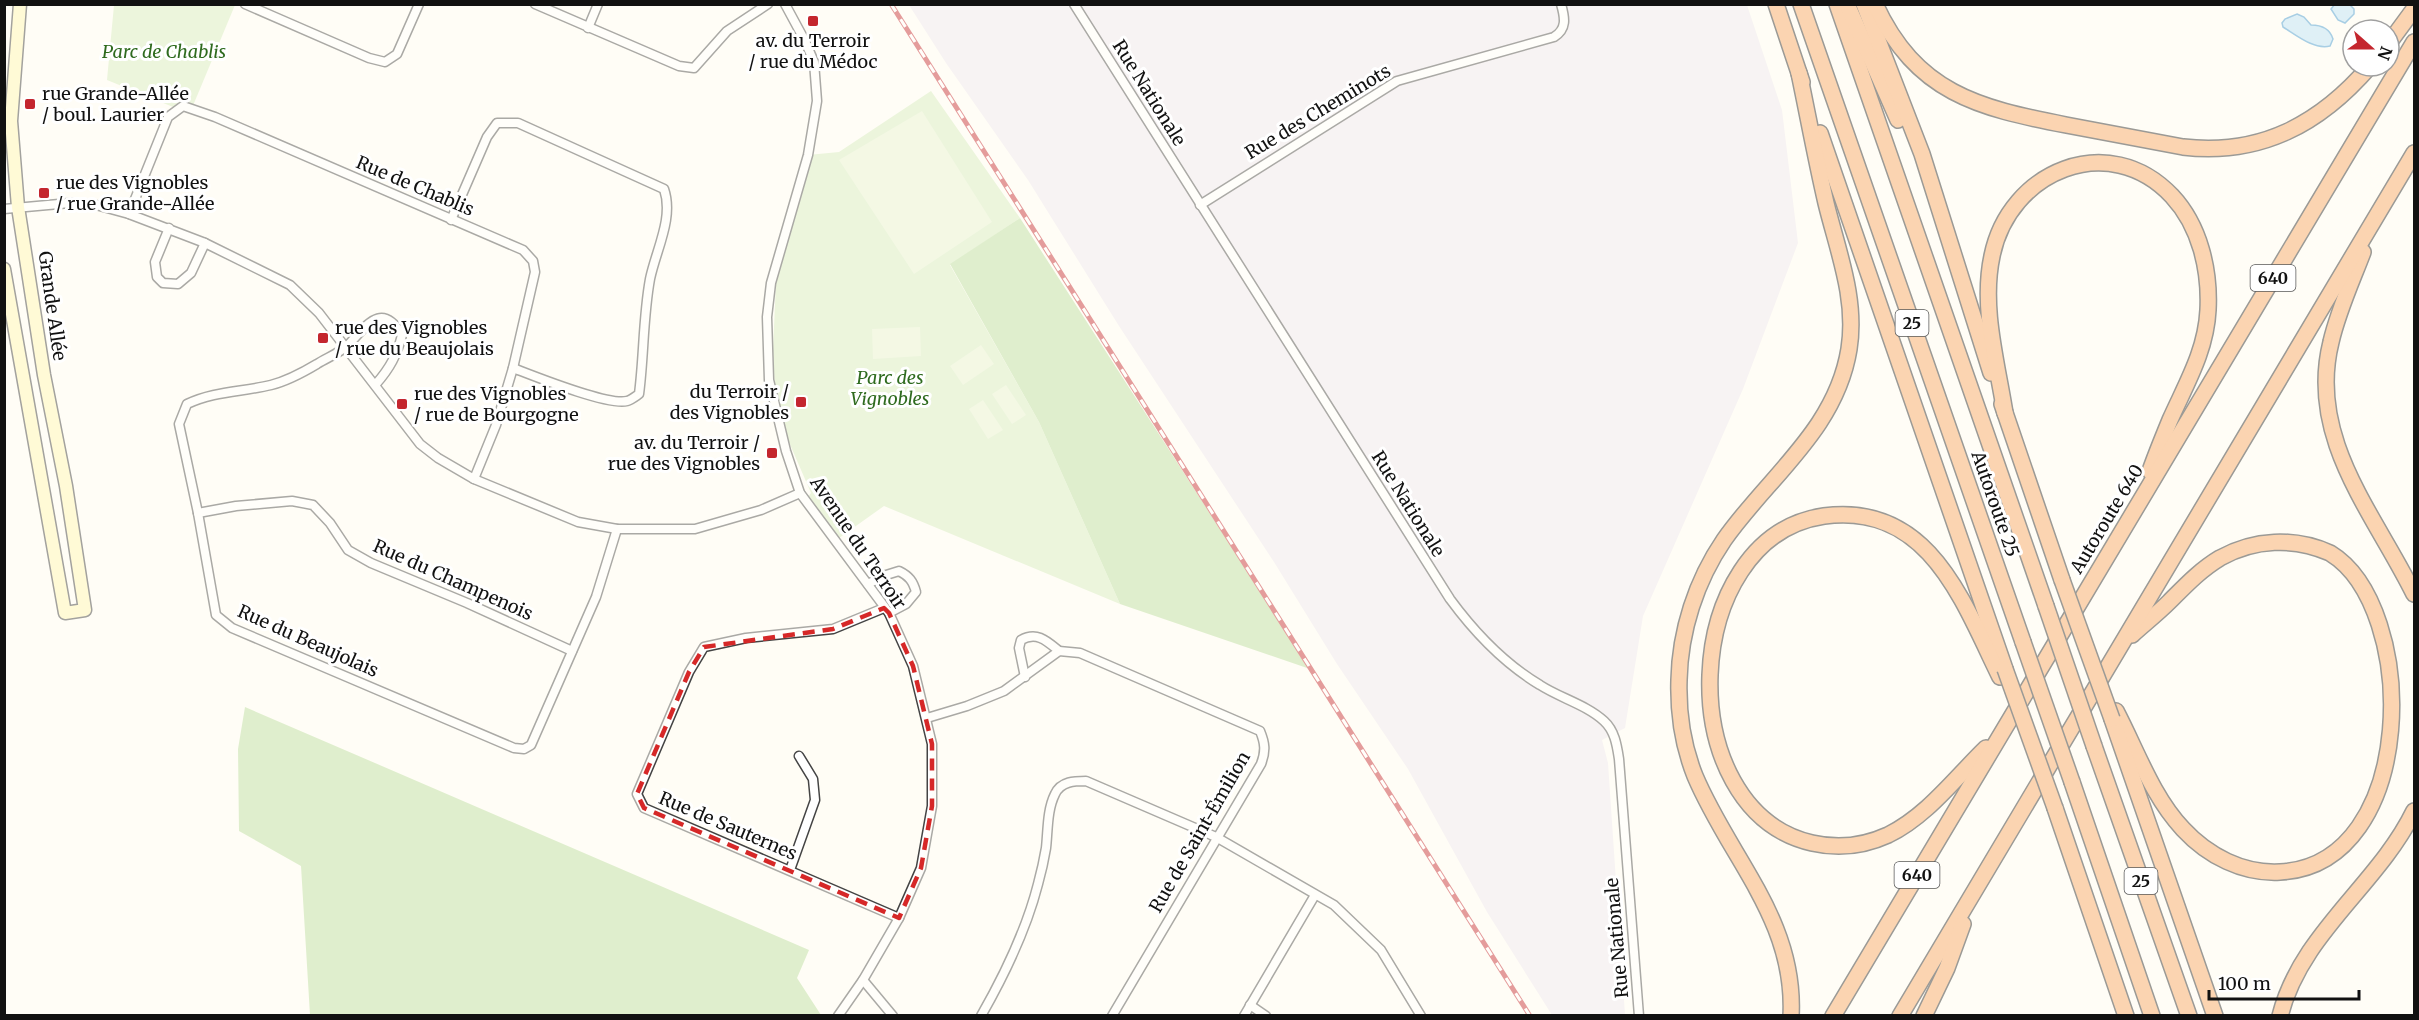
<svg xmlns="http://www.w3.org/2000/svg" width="2419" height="1020" viewBox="0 0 2419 1020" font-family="Merriweather,serif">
<rect width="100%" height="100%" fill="#fffdf5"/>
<polygon fill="#eee6ef" points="909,5 1747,5 1782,110 1798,243 1743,389 1643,616 1625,728 1602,740 1608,763 1625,1015 1552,1015 1487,912 1408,769 1337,664 1274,562 1119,326 1028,180 946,63"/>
<g fill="#d5ebbd">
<polygon points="114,5 235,5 192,108 178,109 107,80"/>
<polygon points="931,91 1020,218 950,265 1039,422 1120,604 884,506 839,538 806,499 811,493 776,412 773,350 776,282 808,155 839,152"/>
</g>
<g fill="#b9dc9c">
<polygon points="1020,218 1310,669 1120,604 1039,422 950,264"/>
<polygon points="245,707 809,950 797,978 821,1015 310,1015 301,866 239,831 238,749"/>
</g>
<g fill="#e6f2cf">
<polygon points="922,111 992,222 914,274 839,160"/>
<polygon points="920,327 921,356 873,359 872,329"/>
<polygon points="981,345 994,364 963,385 950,366"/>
<polygon points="1006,385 1026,415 1012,424 992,394"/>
<polygon points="983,400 1003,430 988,439 969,409"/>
</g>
<g fill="#b9e0f7" stroke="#3f96cf" stroke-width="1.5">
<polygon points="2335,4 2350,5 2354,9 2354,14 2345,23 2338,20 2331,9"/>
<path d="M2297,14L2304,17L2311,25C2321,25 2330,29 2333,39L2330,46C2314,50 2296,35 2283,27L2282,23L2285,19Z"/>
</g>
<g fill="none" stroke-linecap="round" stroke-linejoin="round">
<defs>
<g id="street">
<polyline points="245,4 369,58 385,62 397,54 419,4"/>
<polyline points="535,4 679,66 694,68 727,31 768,4"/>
<polyline points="785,4 805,41 814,62 817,101 808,155 771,283 767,317 769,380 786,451 800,493 889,613 913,666 932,744 932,806 921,868 899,918 863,980 838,1016"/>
<path d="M1074,4L1450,599C1475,633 1505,664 1540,685C1560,698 1587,705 1604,721C1615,731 1617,746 1619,759L1639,1016"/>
<polyline points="588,28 598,4"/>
<path d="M1200,205L1397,81L1554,37C1567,29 1565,18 1561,4"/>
<polyline points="4,209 70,203 96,205 129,214 205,243 290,285 319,313 420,444 438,458 474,479 578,522 617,529 695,529 761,510 800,493"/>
<polyline points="129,214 168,117 183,106 215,117 523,250 533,261 535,272 513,368 496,425 474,479"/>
<path d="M451,220L487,137L497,123H518L664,189C674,218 656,250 650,279C643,317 644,356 639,394C636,396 631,400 627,401C608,406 534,376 513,368"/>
<polyline points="169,228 155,262 157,277 163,283 178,284 191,273 205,243"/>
<path d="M376,384C390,368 397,355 402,335C381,300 366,327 348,345C340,353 326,358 317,364C302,373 287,381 271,385C242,392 214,391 187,404L179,424L198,513L216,615L232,628L514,748L524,749L531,745L596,597L617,529"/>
<polyline points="198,513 236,506 292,501 313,505 330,523 348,550 371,563 467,603 572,651"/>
<path d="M868,584L883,576L899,571C909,576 913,581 916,592L906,604L889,613"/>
<polyline points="884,608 833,629 746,638 704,647 689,672 637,794 644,808 899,918"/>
<path d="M1025,677L1019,648L1021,640C1037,631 1047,641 1059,651"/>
<path d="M927,718L967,706L1004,691L1059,651L1080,653L1260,731C1265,743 1266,751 1261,764L1112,1016"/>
<polyline points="790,870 815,800 813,779 799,756"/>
<polyline points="863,980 893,1016"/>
<polyline points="1250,1005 1266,1016"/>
<path d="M981,1016C1005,974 1026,931 1038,884C1041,873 1044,860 1046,848C1048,830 1047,810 1055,794C1061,781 1075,781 1086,781L1216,837L1334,905L1381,950L1421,1016"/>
<polyline points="1244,1016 1315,895"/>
</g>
<polyline id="secondary" points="4,269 65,613 85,610 66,486 44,375 18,207 11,121 20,4"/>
<g id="highway">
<polyline points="1776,4 1802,82"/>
<polyline points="1801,4 2023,642"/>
<polyline points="1837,4 2046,606"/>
<polyline points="1847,4 1898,120"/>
<polyline points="1864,4 1922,154 1991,373"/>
<path d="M1875,4C1916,93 1978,108 2066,125C2105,132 2144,140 2183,147C2261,156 2320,124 2370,66"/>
<polyline points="2389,43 2414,9"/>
<polyline points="1820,133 2005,669"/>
<path d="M2363,252C2352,281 2338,311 2331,342C2307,438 2374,513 2414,594"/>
<polyline points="2002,404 2062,580"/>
<path d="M2005,413C1997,362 1981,307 1992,256C2009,171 2109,129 2172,196C2200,226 2210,270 2208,310C2206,351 2186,384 2170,420C2163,437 2156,454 2150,471"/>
<path d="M2116,711C2137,751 2152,796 2183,829C2208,856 2243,874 2280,872C2419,865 2419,607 2330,553C2294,537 2254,539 2220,558C2200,570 2185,586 2169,602C2157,614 2144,624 2132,635"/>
<polyline points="2112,719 2215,1016"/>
<polyline points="2094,746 2189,1016"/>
<path d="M1986,748C1955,778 1927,816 1888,835C1864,846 1838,849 1812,843C1669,810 1679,537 1824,516C1929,502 1963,602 2000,677"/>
<polyline points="2072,782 2152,1016"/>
<polyline points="2055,808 2126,1016"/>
<path d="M1791,1016C1796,920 1730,859 1695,776C1683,746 1678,712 1679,680C1680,631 1696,581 1724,540C1768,477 1836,430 1849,349C1857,299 1838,252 1826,203C1816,160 1808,116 1799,73"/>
<polyline points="1833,1016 2414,42"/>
<polyline points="1900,1016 2414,153"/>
<polyline points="1924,1016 1947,968 1963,924"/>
<path d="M2280,1016C2301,933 2378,885 2414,811"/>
</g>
</defs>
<use href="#street" stroke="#444" stroke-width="11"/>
<use href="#secondary" stroke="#333" stroke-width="15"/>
<use href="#highway" stroke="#222" stroke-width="18"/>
<use href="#street" stroke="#fff" stroke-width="8"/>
<use href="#secondary" stroke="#fff6b0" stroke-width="12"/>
<use href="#highway" stroke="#f5a25d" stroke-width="15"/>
<defs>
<polyline id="rail" points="891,4 1530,1016"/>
</defs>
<use href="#rail" stroke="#c4262e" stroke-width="5"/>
<use href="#rail" stroke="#fff" stroke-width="3" stroke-dasharray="9" stroke-linecap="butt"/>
<defs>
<g id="highway-bridge">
<polyline points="2062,580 2112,719"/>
<polyline points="2046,606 2094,746"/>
<polyline points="2023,642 2072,782"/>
<polyline points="2005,669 2055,808"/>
</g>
</defs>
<use href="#highway-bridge" stroke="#222" stroke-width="18" stroke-linecap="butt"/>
<use href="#highway-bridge" stroke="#f5a25d" stroke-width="15"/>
</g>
<path d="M0 0H2419V1020H0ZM884,608L889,613L913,666L932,744V806L921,868L899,918L644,808L637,794L689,672L704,647L833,629Z" fill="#fffdf5" fill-opacity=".55" fill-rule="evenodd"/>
<path fill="none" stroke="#d62828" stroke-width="4.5" stroke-dasharray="12 8" stroke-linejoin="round" d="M884,608L889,613L913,666L932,744V806L921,868L899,918L644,808L637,794L689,672L704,647L833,629Z"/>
<g fill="#c4262e" stroke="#fff" stroke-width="2">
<rect x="807" y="15" width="12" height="12" rx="3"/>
<rect x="24" y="98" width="12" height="12" rx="3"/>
<rect x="38" y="187" width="12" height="12" rx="3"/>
<rect x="317" y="332" width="12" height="12" rx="3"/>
<rect x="795" y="396" width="12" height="12" rx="3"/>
<rect x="396" y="398" width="12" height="12" rx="3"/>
<rect x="766" y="447" width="12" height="12" rx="3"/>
</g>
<g text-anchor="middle" stroke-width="6" stroke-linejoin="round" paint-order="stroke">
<g fill="#fff" stroke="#585858" stroke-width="1.5">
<rect x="2250.5" y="265" width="45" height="26" rx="4.5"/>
<rect x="1895.5" y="310" width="33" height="26" rx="4.5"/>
<rect x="1894.5" y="862" width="45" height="26" rx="4.5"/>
<rect x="2124.5" y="868" width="33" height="26" rx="4.5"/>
</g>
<g font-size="16" font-weight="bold" fill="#111">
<text x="2273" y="284">640</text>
<text x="1912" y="329">25</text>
<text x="1917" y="881">640</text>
<text x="2141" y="887">25</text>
</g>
<g font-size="18" fill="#111" stroke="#fff" text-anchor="start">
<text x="813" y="47" text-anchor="middle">av. du Terroir<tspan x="813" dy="21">/ rue du Médoc</tspan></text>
<text x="42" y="100">rue Grande-Allée<tspan x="42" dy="21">/ boul. Laurier</tspan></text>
<text x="56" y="189">rue des Vignobles<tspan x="56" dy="21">/ rue Grande-Allée</tspan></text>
<text x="335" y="334">rue des Vignobles<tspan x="335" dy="21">/ rue du Beaujolais</tspan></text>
<text x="789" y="398" text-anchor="end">du Terroir /<tspan x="789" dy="21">des Vignobles</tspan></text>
<text x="414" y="400">rue des Vignobles<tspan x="414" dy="21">/ rue de Bourgogne</tspan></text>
<text x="760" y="449" text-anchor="end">av. du Terroir /<tspan x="760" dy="21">rue des Vignobles</tspan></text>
</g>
<g font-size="18" font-style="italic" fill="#2f6b1f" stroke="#fff">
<text x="164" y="58">Parc de Chablis</text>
<text x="890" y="384">Parc des<tspan x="890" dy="21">Vignobles</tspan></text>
</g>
<g font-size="18" fill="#111" stroke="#fff">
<text transform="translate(1149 93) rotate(58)" y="6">Rue Nationale</text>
<text transform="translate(1318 112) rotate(-31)" y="6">Rue des Cheminots</text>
<text transform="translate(415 186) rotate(23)" y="6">Rue de Chablis</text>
<text transform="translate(52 306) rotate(82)" y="6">Grande Allée</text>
<text transform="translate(1408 504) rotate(58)" y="6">Rue Nationale</text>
<text transform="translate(1995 504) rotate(71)" y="6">Autoroute 25</text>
<text transform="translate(2107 519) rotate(-59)" y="6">Autoroute 640</text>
<text transform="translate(858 543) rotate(56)" y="6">Avenue du Terroir</text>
<text transform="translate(453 580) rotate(24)" y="6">Rue du Champenois</text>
<text transform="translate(308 641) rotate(24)" y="6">Rue du Beaujolais</text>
<text transform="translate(728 826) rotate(23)" y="6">Rue de Sauternes</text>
<text transform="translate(1200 832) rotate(-60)" y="6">Rue de Saint-Émilion</text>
<text transform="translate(1617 938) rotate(-95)" y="6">Rue Nationale</text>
</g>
</g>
<rect width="2419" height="1020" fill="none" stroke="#111111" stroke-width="12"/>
<g transform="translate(2371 48) rotate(111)"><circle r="28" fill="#ffffff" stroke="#a0a0a0" stroke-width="1.5"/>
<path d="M0-4.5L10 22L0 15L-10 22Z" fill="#c4262e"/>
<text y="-9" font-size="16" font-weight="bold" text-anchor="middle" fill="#111111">N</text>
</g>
<path d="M2209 990v9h150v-9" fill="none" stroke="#111111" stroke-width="3"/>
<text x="2218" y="990" font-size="18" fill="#111111" stroke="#ffffff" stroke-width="4.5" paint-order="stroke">100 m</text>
</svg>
